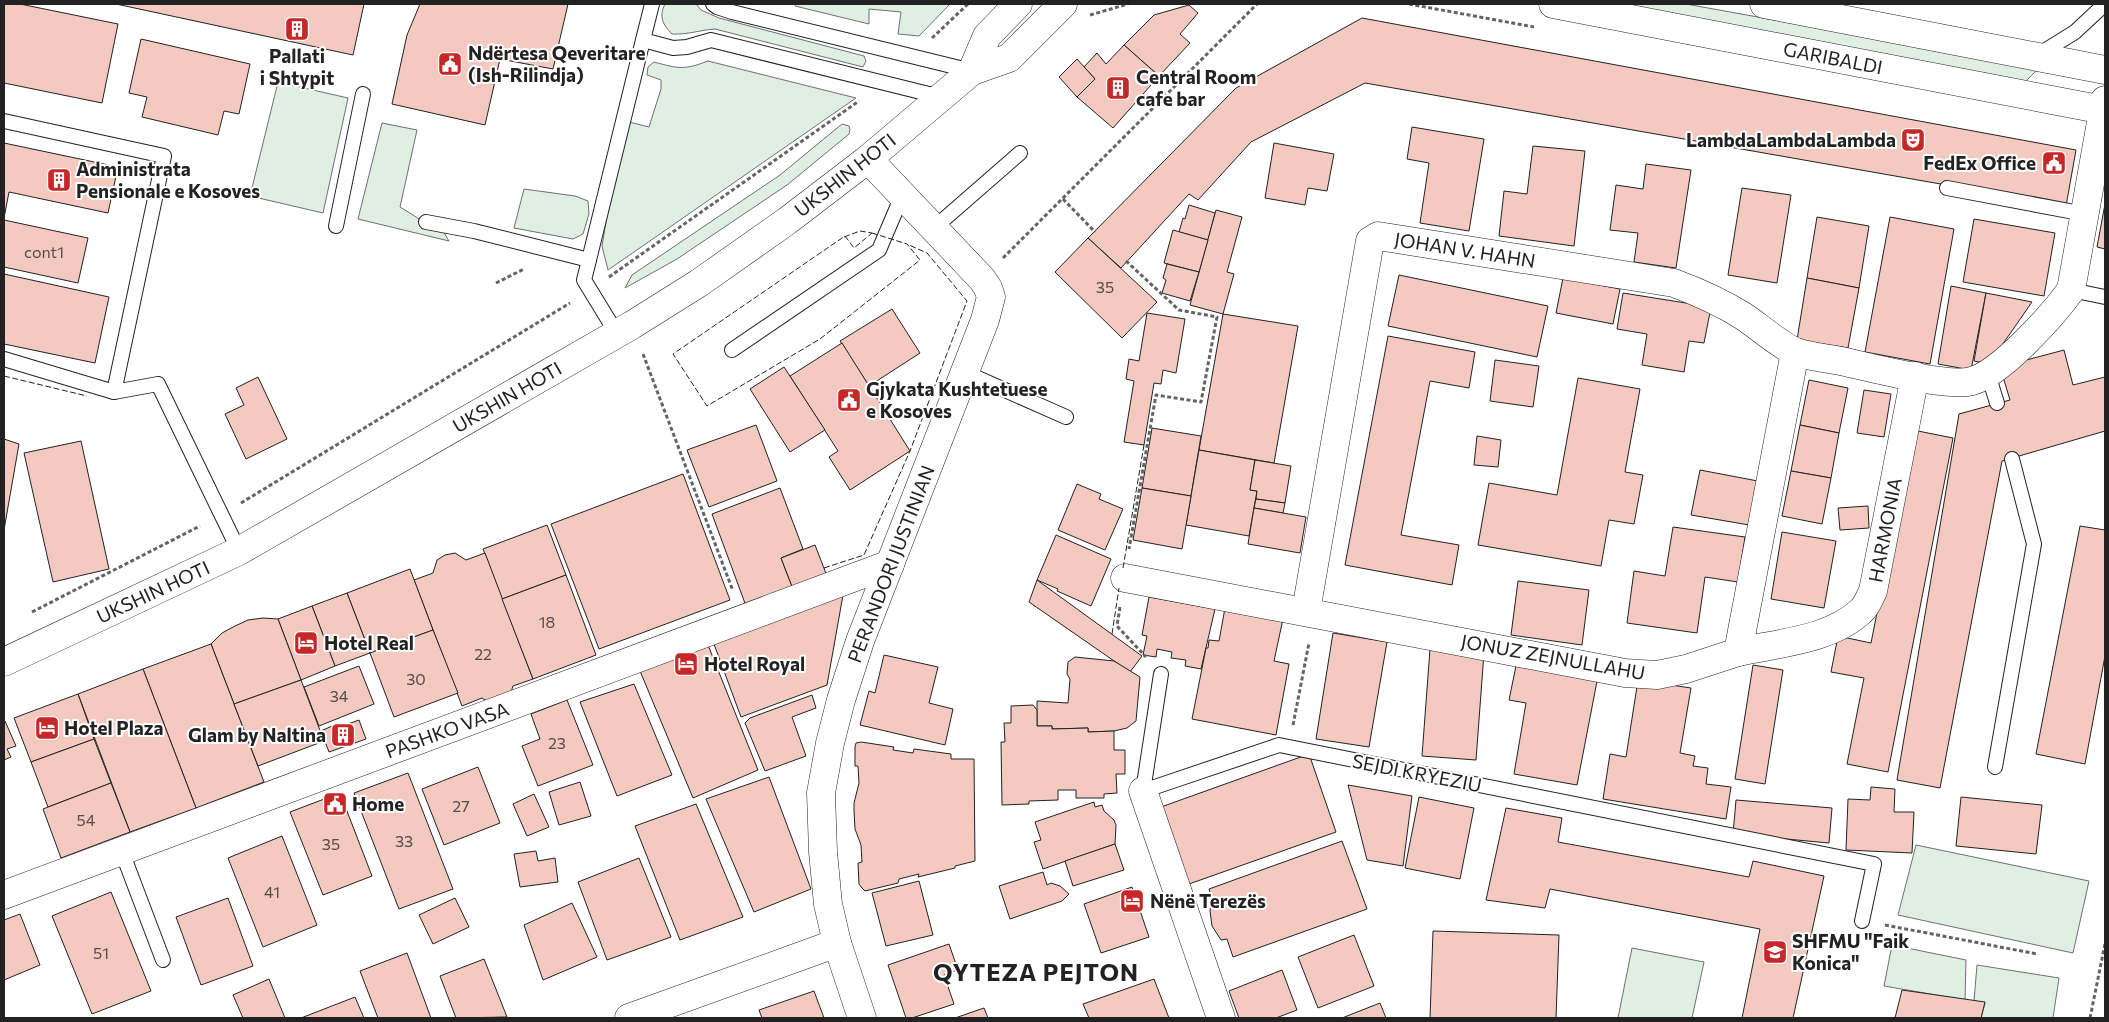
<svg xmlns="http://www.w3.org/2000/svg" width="2109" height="1022" viewBox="0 0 2109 1022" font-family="Commissioner,sans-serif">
<rect width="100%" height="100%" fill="#fff"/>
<g fill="#e0efe3" stroke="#6f6f6f">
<path d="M665,4H696L701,10L719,18L864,56L866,61L863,67L715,29C700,30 687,35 672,34C662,24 659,16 665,4Z"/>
<polygon points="796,4 950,4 919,36 898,34 901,12 869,9 869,24 795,6"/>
<polygon points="1583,4 1686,4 2039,68 2023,84"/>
<path d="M708,61L856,98L608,270L602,246L608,210L629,122L649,127L661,89V80L647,75L648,67L654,62C680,69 684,70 708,61Z"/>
<polygon points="278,82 348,98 323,213 250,196"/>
<polygon points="382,123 417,130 400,207 421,220 440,226 449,241 358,219"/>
<polygon points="842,124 849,126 850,130 849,134 787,185 677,259 625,288 632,275 780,175"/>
<polygon points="524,189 575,196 588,201 589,214 583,234 573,239 514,228"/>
<polygon points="1916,845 2089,881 2073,953 1898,915"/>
<polygon points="1892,945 1966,960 1965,1000 1884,986"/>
<polygon points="1632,948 1704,962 1692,1018 1618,1018"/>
<polygon points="1977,965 2059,978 2053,1018 1981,1018 1985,1003 1974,1001"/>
</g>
<g fill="#f3c9c0" stroke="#222">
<polygon points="4,4 20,4 118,24 102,103 4,83"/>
<polygon points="116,4 364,4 353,55"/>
<polygon points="420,4 568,4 553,69 500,59 485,125 392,104 407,35"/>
<polygon points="1189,5 1198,13 1180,34 1190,43 1159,76 1124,45 1154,15"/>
<polygon points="1362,18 2076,150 2066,206 1365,83 1251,142 1198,200 1189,194 1121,268 1088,238 1236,88"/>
<polygon points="141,39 250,64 239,114 224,111 218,135 142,117 147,97 129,93"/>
<polygon points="1124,45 1159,76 1113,128 1077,97 1095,79 1084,67 1097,53 1106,64"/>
<polygon points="1077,59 1095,79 1077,97 1059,77"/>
<polygon points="1412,127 1484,139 1469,231 1420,223 1429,163 1407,159"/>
<polygon points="4,143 118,167 108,213 9,192 4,218"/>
<polygon points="1274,143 1334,154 1327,191 1308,188 1305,205 1265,198"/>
<polygon points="1533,146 1585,151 1574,246 1499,236 1504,191 1527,194"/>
<polygon points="1646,164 1691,170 1676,268 1634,262 1638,233 1610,230 1616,185 1643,189"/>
<polygon points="1742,188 1791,195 1777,283 1728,275"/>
<polygon points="2105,204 2105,249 2097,247"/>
<polygon points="1189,205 1215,213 1208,240 1179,232 1183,218 1185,219"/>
<polygon points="1216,210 1242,217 1227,272 1234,274 1223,314 1190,305"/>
<polygon points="1817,217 1869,226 1859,288 1807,278"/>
<polygon points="1890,217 1954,229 1930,364 1865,352"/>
<polygon points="1974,219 2055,233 2044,296 1963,282"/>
<polygon points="4,220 88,238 78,283 4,267"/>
<polygon points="1173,230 1208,240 1199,272 1164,263"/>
<polygon points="1088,238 1157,302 1122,338 1055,272"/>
<polygon points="1167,264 1199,272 1190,301 1162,293 1166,280 1163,278"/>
<polygon points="4,274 109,297 95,363 4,344"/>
<polygon points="1399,275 1548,306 1537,357 1388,326"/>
<polygon points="1563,278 1620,289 1613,324 1556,313"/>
<polygon points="1807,278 1859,288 1848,348 1797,340"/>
<polygon points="1951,286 1986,293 1971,370 1938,364"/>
<polygon points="1623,293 1711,307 1704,343 1689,341 1684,372 1642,365 1647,334 1617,329"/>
<polygon points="1986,293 2032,302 1989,364 1974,361"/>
<polygon points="892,309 920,353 869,386 840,341"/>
<polygon points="1147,313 1185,319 1176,373 1163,370 1161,384 1154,383 1144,445 1124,442 1134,381 1126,379 1129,359 1139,361"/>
<polygon points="1223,314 1298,326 1274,463 1199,450"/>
<polygon points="1388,336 1475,352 1469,388 1430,381 1401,535 1459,545 1452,585 1345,565"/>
<polygon points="842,343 910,451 850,490 829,457 838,451 790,376"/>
<polygon points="2064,350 2073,385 2105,377 2105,431 2002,461 1940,788 1897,780 1959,414 2010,400 2000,367"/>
<polygon points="1495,360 1539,366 1533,407 1490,401"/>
<polygon points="784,367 825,430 790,452 750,389"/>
<polygon points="258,377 287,439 246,459 225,414 244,405 236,388"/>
<polygon points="1578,378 1640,389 1625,472 1643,475 1634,524 1609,520 1601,566 1478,545 1489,483 1557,495"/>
<polygon points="1809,380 1848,388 1839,433 1800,425"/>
<polygon points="1864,390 1891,394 1884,437 1857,433"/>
<polygon points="756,425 777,481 709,507 687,450"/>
<polygon points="1800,425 1839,433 1831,478 1791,471"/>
<polygon points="1152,428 1201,436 1191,496 1142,488"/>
<polygon points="1913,430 1953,438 1888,772 1847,764 1864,678 1831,672 1838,636 1871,643"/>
<polygon points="1477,436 1501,440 1498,467 1474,465"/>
<polygon points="4,439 19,444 4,530"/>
<polygon points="81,441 109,569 53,582 24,453"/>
<polygon points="1199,450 1255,460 1250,490 1257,491 1249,536 1186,525"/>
<polygon points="1255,460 1291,466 1285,503 1256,499 1257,491 1250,490"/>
<polygon points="1700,470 1763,482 1755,526 1691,515"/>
<polygon points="1791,471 1831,478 1822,524 1782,516"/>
<polygon points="683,474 730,600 599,649 551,524"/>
<polygon points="1077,484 1101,494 1099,499 1123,509 1105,550 1058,530"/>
<polygon points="780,488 803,549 781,558 793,589 746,606 712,514"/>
<polygon points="1142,488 1191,496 1182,549 1133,540"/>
<polygon points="1256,499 1285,503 1283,513 1254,508"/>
<polygon points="1868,506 1869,528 1840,530 1838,508"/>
<polygon points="1254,508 1306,517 1300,553 1248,544"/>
<polygon points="547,525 566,575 502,599 483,549"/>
<polygon points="2080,526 2105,530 2105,656 2085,764 2036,754"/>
<polygon points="1673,527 1745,537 1738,582 1705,577 1697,633 1627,623 1634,571 1665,576"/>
<polygon points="1782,532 1836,541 1824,608 1771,599"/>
<polygon points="1056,535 1111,559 1091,606 1057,591 1058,589 1037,580"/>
<polygon points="815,545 827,576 793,589 781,558"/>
<polygon points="455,553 466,560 485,553 533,679 513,686 509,698 491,704 482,698 462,706 414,580 433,573 437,560 445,555"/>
<polygon points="410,569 433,630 370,653 347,593"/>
<polygon points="566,575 596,655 533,679 502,599"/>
<polygon points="1037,580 1142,656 1130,672 1029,602"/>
<polygon points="1518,581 1589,590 1582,645 1511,635"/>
<polygon points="347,593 370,653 335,666 312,606"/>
<polygon points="843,595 827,685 741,717 714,644"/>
<polygon points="1149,597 1215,609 1201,669 1185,666 1186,660 1171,658 1172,652 1157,649 1156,657 1143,655 1147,636 1142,635"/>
<polygon points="312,606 335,666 301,680 278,619"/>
<polygon points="1225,608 1283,619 1274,661 1289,664 1276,735 1192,719 1206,648 1208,648 1209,640 1219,641"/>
<polygon points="263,618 278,619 301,680 234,704 211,644 222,633 235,626 248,620"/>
<polygon points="433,630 458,693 394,717 370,653"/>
<polygon points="1333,633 1387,642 1369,747 1316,739"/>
<polygon points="211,644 264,782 196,808 143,669"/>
<polygon points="708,645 758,770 693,798 640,671"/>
<polygon points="1430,649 1484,653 1476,760 1422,756"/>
<polygon points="884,655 938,667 929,703 953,709 945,745 860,725 869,691 875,693"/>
<polygon points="1075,657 1114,661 1140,677 1136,721 1127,728 1114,731 1088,732 1088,728 1052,729 1052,726 1037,726 1037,701 1068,703 1070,679 1067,674 1068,662"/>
<polygon points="1517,661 1598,676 1577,785 1514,774 1526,703 1509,700"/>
<polygon points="1753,665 1783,670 1765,784 1735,779"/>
<polygon points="359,666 374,704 319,726 304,687"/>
<polygon points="143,669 196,808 130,832 78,694"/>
<polygon points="301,680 324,741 258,766 234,704"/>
<polygon points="1638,680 1691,688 1680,753 1695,756 1693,766 1708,768 1706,784 1731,787 1726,819 1603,799 1610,754 1626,757"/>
<polygon points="634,684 672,775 617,796 580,702"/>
<polygon points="78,694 94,739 31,762 14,718"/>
<polygon points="812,695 816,708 792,717 806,756 765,771 745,723 750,718"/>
<polygon points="567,700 593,765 538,786 522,746 540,739 531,714"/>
<polygon points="1033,705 1037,710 1037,726 1052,726 1052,729 1088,728 1088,732 1114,731 1114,750 1125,750 1125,774 1116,774 1117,793 1104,794 1104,798 1076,798 1076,790 1058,790 1058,800 1029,801 1029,804 1002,805 1001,742 1005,742 1004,723 1011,723 1011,706"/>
<polygon points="359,720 366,739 329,752 321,731 332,726 334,729"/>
<polygon points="5,721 16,746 7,749 11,757 4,760 4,722"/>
<polygon points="94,739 111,783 48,807 31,762"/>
<polygon points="861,742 894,747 893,750 913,753 914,749 951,754 951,759 974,759 975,861 955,866 955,868 918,877 919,874 899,879 898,883 865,891 862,888 859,884 858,863 862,862 861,845 855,829 854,811 854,803 859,783 858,766 855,766 855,747 856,743"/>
<polygon points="1309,754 1336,832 1189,884 1161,807"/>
<polygon points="478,767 500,823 444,845 422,789"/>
<polygon points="408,773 453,889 399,909 354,793"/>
<polygon points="769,777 811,889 754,912 706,799"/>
<polygon points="580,782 591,816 559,825 549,792"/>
<polygon points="111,783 130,832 61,858 43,809"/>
<polygon points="1348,785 1412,796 1403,866 1367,860"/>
<polygon points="1871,787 1895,789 1894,812 1914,812 1912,853 1846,850 1848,799 1870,800"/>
<polygon points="340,793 372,876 323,895 290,812"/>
<polygon points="534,794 549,827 527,836 513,804"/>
<polygon points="1419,797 1474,808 1460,879 1405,868"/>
<polygon points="1961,797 2042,805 2036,854 1956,846"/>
<polygon points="1736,800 1832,808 1829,843 1733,834"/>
<polygon points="1094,802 1095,807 1102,805 1104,811 1114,820 1116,825 1115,844 1043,869 1034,842 1041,840 1035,822"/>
<polygon points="696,804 743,917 680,940 635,826"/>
<polygon points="1506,808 1562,818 1558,842 1749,877 1753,861 1824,876 1793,1018 1742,1018 1760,929 1550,889 1545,908 1486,900"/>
<polygon points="282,836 317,925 263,947 228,858"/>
<polygon points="1342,841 1367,909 1233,957 1227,939 1221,940 1212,926 1210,911 1212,898 1209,889"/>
<polygon points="1115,844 1124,870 1073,886 1065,861"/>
<polygon points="536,851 538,861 555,858 558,882 520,887 514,854"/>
<polygon points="639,858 671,937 607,960 578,882"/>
<polygon points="1043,872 1047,885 1051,883 1060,886 1069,894 1062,901 1010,919 999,886"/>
<polygon points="919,881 933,935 886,946 872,893"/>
<polygon points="1132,887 1149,937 1101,953 1084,904"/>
<polygon points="111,892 151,991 92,1014 52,916"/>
<polygon points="228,898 253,966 201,985 176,917"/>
<polygon points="455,898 469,927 433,944 419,915"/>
<polygon points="572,903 597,957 543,980 524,925"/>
<polygon points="20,914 40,965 4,980 4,920"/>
<polygon points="1433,931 1559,935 1556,1018 1430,1018"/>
<polygon points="1354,935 1374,986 1318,1008 1298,957"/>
<polygon points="949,944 958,970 944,975 954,1004 912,1018 906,1018 888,965"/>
<polygon points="407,953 431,1018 378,1018 360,971"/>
<polygon points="484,959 507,1017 456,1018 440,976"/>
<polygon points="1282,970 1297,1010 1276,1018 1239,1018 1229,991"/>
<polygon points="269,979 285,1018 243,1018 233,995"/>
<polygon points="1154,979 1169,1018 1089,1018 1083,1004"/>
<polygon points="1902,990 1985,1002 1981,1018 1895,1018"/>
<polygon points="814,991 824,1018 762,1018 759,1010"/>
<polygon points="355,997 364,1018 301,1018"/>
<polygon points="1380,1003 1386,1018 1342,1018"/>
<polygon points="984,1008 988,1018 955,1018"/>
</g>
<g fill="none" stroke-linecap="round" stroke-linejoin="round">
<defs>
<g id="lane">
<polyline points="652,4 643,40 673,48 687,47 711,40 941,97"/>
<polyline points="713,4 717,7 732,12 972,71"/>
<polyline points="2038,55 2075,32 2105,4"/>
<polyline points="4,121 164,156 114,392"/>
<polyline points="1947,188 2085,214"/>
<polyline points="426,222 474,231 589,260 643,40"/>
<polyline points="336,226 363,94"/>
<polyline points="934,228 1020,153"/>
<polyline points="589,260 584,280 617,334"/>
<polyline points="2071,290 2105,297"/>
<polyline points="732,350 879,250 902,196"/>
<polyline points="4,359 114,392 158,384 239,551"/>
<polyline points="964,372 1066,417"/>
<polyline points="1988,374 1997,403"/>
<polyline points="1161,674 1143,791 1279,745 1874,864 1862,921"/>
<polyline points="1995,767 2034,544 2012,459"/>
<polyline points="122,852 163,960"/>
</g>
<g id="street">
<polyline points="1553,4 2104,110"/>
<polyline points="1764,4 2105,70"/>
<polyline points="1125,578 1625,673 1657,675 1686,669 1738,652 1795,352"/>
<path d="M1306,611L1370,241L1378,236L1674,283C1698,292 1721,302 1743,316C1757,325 1782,347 1796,352C1810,357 1827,358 1841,361C1868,367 1948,388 1972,381C2001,373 2053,315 2071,290L2105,100"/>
<path d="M1738,652C1779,643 1830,640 1861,611C1867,606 1870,597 1873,591L1915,376"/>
<polyline points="1143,791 1221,1018"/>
<polyline points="4,895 890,564"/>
<polyline points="629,1018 837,943"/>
<polyline points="862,1018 837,943 828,904 823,852 821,793 830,743 841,700 860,641 985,320 991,297 988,288 982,279 868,159"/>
</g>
<g id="secondary">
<polyline points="972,71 987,36 1018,4"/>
<polyline points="4,662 239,551 632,325 699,283 787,221 868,159 972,71 1009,58 1063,4"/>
</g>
</defs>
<use href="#lane" stroke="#222" stroke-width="16"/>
<use href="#street" stroke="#222" stroke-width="29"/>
<use href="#secondary" stroke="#222" stroke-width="29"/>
<g stroke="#646464" stroke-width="3" stroke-dasharray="4 2.5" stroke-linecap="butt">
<polyline points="1409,4 1534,27"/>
<polyline points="1090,15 1128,4"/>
<polyline points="932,38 968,4"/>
<polyline points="1063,199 1095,232"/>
<polyline points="1003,258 1257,4"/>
<polyline points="1126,261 1179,310 1217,317 1201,402 1156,395 1129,549"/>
<polyline points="609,277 859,101"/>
<polyline points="496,283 524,269"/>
<polyline points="643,354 733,591"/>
<polyline points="241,503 570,303"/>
<polyline points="1120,607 1117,626 1146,657"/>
<polyline points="32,612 200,526"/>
<polyline points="1293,725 1309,643"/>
<polyline points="1885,925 2037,954"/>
<polyline points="2090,1018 2105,944"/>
</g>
<use href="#lane" stroke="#fff" stroke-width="14"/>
<use href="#street" stroke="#fff" stroke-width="28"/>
<use href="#secondary" stroke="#fff" stroke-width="28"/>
<g stroke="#222" stroke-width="1" stroke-dasharray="6 2.5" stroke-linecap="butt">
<polygon points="872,233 907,244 920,260 820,339 707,406 673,354 845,236 854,248"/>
<polyline points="844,237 860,231 872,233"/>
<polyline points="4,376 87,396"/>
<polyline points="824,568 864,555 910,451 967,301 927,253 909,245"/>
<polyline points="1123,568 1144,445"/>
<polyline points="1112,634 1119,588"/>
</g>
</g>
<defs>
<symbol id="building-square" viewBox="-11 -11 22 22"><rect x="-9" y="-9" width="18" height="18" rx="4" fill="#c62828" stroke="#fff"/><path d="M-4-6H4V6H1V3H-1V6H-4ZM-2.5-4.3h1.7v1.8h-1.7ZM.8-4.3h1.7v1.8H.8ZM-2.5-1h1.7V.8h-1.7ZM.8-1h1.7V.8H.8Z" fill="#fff"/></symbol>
<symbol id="civic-square" viewBox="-11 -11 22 22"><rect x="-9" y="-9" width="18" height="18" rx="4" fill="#c62828" stroke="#fff"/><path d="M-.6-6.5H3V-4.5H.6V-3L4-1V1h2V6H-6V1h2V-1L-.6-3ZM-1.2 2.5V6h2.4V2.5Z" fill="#fff"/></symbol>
<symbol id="theatre-square" viewBox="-11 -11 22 22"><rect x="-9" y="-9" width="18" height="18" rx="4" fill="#c62828" stroke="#fff"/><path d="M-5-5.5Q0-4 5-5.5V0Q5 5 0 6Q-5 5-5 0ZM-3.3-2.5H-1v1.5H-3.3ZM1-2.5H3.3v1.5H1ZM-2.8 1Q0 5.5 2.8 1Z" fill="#fff"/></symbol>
<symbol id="hotel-square" viewBox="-11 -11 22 22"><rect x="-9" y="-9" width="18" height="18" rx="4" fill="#c62828" stroke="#fff"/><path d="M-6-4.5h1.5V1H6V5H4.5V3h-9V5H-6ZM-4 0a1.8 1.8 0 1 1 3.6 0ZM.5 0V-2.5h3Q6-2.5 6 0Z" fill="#fff"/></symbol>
<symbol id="school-square" viewBox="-11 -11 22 22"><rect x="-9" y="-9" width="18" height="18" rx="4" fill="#c62828" stroke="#fff"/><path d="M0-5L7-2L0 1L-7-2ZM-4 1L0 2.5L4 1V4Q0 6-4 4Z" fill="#fff"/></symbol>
</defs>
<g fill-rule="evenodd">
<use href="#building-square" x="283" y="15" width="28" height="28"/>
<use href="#civic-square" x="436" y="50" width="28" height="28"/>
<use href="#building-square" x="1104" y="74" width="28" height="28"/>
<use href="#theatre-square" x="1899" y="126" width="28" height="28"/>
<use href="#civic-square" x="2040" y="149" width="28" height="28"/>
<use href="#building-square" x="45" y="166" width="28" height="28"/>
<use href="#civic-square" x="835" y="386" width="28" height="28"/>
<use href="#hotel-square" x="292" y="629" width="28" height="28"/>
<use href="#hotel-square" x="672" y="650" width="28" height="28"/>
<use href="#hotel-square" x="33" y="714" width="28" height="28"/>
<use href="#building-square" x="329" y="721" width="28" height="28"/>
<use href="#civic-square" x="321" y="790" width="28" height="28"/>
<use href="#hotel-square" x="1118" y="887" width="28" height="28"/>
<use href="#school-square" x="1761" y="938" width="28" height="28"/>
</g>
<g text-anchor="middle" stroke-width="4" stroke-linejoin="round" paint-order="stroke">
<g font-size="16" fill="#564c4a">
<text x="44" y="258">cont1</text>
<text x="1105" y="293">35</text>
<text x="547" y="628">18</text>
<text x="483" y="660">22</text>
<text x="416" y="685">30</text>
<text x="339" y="702">34</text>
<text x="557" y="749">23</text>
<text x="461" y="812">27</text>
<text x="86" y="826">54</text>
<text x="404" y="847">33</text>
<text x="331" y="850">35</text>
<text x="272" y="898">41</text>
<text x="101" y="959">51</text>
</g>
<g font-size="19" font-weight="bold" fill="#222" stroke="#fff" text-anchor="start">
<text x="468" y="60">Ndërtesa Qeveritare<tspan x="468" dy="22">(Ish-Rilindja)</tspan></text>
<text x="297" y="63" text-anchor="middle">Pallati<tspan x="297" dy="22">i Shtypit</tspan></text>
<text x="1136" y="84">Central Room<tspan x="1136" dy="22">cafe bar</tspan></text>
<text x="1896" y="147" text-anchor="end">LambdaLambdaLambda</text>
<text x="2036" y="170" text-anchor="end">FedEx Office</text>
<text x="76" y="176">Administrata<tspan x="76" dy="22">Pensionale e Kosoves</tspan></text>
<text x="866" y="396">Gjykata Kushtetuese<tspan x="866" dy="22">e Kosoves</tspan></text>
<text x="324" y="650">Hotel Real</text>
<text x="704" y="671">Hotel Royal</text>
<text x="64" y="735">Hotel Plaza</text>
<text x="326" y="742" text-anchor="end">Glam by Naltina</text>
<text x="352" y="811">Home</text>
<text x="1150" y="908">Nënë Terezës</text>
<text x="1792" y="948">SHFMU "Faik<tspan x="1792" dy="22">Konica"</tspan></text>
</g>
<g font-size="19" fill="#222" stroke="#fff">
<text transform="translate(1833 58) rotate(11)" y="7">GARIBALDI</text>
<text transform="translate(845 175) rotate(-38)" y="7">UKSHIN HOTI</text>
<text transform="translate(1465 250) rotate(9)" y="7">JOHAN V. HAHN</text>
<text transform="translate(507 397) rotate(-30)" y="7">UKSHIN HOTI</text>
<text transform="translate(1885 530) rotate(-79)" y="7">HARMONIA</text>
<text transform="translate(891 564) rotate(-69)" y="7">PERANDORI JUSTINIAN</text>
<text transform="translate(153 592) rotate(-25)" y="7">UKSHIN HOTI</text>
<text transform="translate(1553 657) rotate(10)" y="7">JONUZ ZEJNULLAHU</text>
<text transform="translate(447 730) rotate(-20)" y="7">PASHKO VASA</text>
<text transform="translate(1417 773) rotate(11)" y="7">SEJDI KRYEZIU</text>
</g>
<g font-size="24" font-weight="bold" letter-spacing="1" fill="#222" stroke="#fff">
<text x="1036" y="981">QYTEZA PEJTON</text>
</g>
</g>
<rect width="2109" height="1022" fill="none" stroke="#222222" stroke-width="10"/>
</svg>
